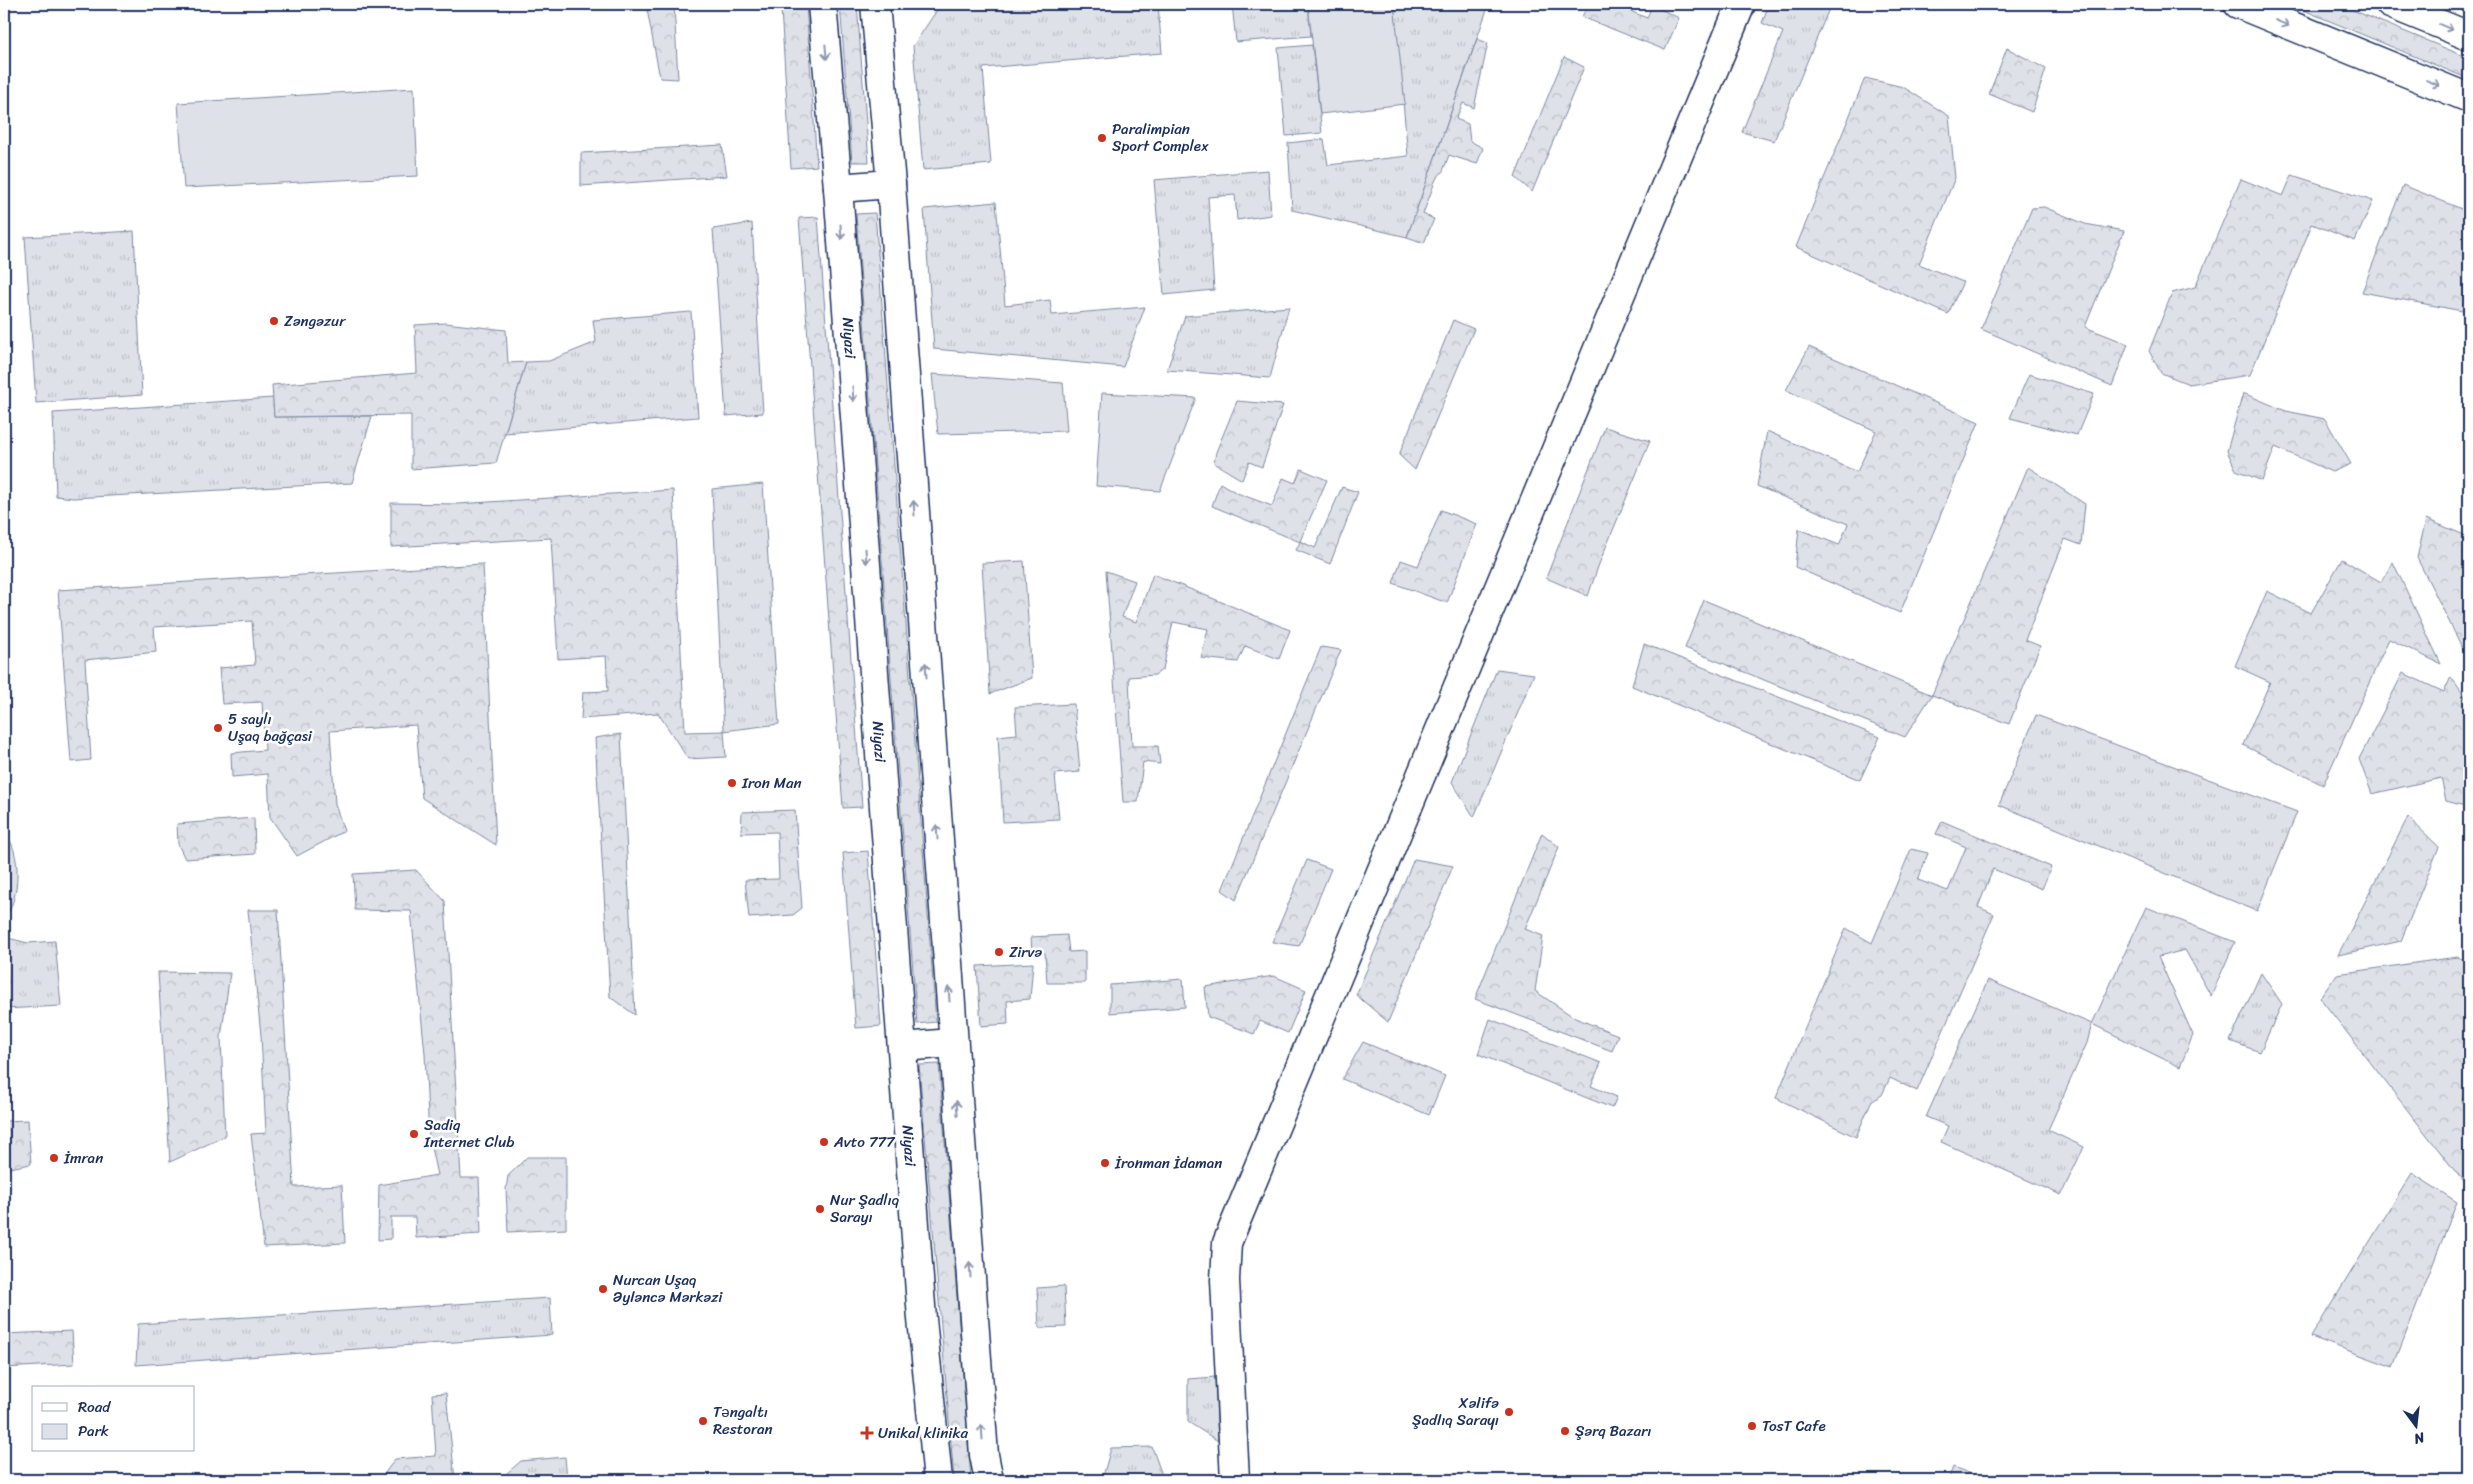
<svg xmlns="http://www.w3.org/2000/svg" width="2473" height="1484" viewBox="0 0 2473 1484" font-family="Sriracha,sans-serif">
<defs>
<pattern id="grass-tufts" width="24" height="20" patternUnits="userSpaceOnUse" patternTransform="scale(1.25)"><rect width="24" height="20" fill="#dee1e7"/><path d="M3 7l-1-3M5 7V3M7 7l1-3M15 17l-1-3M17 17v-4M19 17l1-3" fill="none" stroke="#bec1c9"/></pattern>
<pattern id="forest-crowns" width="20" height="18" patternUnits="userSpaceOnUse" patternTransform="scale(1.25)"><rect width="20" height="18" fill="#dee1e7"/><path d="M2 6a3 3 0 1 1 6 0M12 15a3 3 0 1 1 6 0" fill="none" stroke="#bec1c9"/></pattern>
</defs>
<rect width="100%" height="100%" fill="#fff"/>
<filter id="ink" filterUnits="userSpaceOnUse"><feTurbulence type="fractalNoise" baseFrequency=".02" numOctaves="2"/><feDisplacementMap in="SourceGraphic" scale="10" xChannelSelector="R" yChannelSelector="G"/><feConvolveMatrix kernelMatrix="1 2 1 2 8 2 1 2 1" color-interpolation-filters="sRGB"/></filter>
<g filter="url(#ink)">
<g fill="url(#grass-tufts)" stroke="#7c88a2">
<polygon points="941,4 1158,4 1162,53 983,68 991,164 923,170 913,46"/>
<polygon points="1232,4 1308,4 1311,36 1236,42"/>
<polygon points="1394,4 1489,4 1407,237 1292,210 1288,143 1324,139 1328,165 1408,156"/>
<polygon points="1769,4 1831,4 1774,141 1742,132 1783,32 1762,23"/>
<polygon points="1312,45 1322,133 1286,136 1278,48"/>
<polygon points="1268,170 1271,215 1237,220 1235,195 1208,197 1214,290 1164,295 1154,180"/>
<polygon points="996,202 1005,305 1050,300 1052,315 1145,307 1123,367 934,349 924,209"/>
<polygon points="752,223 763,413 726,416 713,229"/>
<polygon points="134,231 142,395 36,403 25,237"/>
<polygon points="1289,307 1270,378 1167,370 1185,316"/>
<polygon points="691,312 698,417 505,433 526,362 549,361 596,342 593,320"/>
<polygon points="273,398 274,417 372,416 352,483 73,498 56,496 53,413"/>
<polygon points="763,484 779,724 724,731 712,489"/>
<polygon points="1497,669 1534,674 1474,817 1452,782"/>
<polygon points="2036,715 2297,812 2257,911 1999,805"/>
<polygon points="4,937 28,943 55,941 61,1006 4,1009"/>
<polygon points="2261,973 2282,1004 2260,1052 2230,1041"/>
<polygon points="1988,980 2092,1024 2087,1043 2048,1130 2084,1147 2061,1195 1941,1142 1948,1126 1926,1117"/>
<polygon points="1064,1286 1066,1327 1039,1328 1037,1288"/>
<polygon points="550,1298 552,1335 136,1365 138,1324"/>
<polygon points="1215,1377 1218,1441 1188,1422 1188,1379"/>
<polygon points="1152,1447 1163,1478 1102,1480 1111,1448"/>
<polygon points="565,1457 567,1480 499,1480 521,1461"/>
<polygon points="1953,1467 1987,1480 1948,1480"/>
</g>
<g fill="url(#forest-crowns)" stroke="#7c88a2">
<polygon points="646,4 674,4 678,79 660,78"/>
<polygon points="789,4 806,4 817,166 791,168 781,9"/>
<polygon points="840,4 857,4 869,162 852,162"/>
<polygon points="1588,4 1613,4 1647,18 1652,5 1679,18 1665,50 1582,17"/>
<polygon points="2289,4 2338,4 2469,58 2469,79"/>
<polygon points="1477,39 1488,43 1474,108 1463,103 1456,119 1468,124 1470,141 1483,148 1477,164 1449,155 1443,171 1436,179 1423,214 1434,219 1424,243 1407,237"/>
<polygon points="2007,48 2046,69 2032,112 1989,94"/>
<polygon points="1564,57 1584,67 1532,192 1515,177"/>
<polygon points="1865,78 1903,87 1949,116 1955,178 1919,264 1963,282 1948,314 1796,247"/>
<polygon points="722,145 727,176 581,186 581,153"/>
<polygon points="2292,175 2373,201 2355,241 2312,224 2250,375 2189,384 2161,373 2149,351 2172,293 2195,287 2241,179 2283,196"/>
<polygon points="2403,185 2469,212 2469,293 2462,311 2362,292"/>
<polygon points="2044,207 2085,224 2124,231 2085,327 2128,344 2112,386 1981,329 2032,208"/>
<polygon points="875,213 936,1022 917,1024 856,214"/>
<polygon points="818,217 862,807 843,808 799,218"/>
<polygon points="1453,320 1474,329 1415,470 1399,455"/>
<polygon points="445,323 506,330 508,363 526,362 496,463 411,469 411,415 274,417 272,385 417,373 415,325"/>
<polygon points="1809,347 1979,422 1900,613 1795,567 1799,529 1839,545 1848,524 1757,486 1767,431 1857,472 1876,431 1786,390"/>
<polygon points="2029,374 2094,394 2077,435 2010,418"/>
<polygon points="2243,393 2286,411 2325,419 2351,464 2332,472 2275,447 2262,481 2236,470 2227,451"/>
<polygon points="1237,401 1283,405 1262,467 1249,462 1242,480 1214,463 1216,452"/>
<polygon points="1605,427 1650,441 1599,564 1588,596 1546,578"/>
<polygon points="2028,467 2085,504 2081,545 2065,539 2025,640 2040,646 2009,724 1932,695 1905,737 1685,648 1704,600 1932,695"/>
<polygon points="1301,469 1327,480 1300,541 1315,548 1342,487 1358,492 1330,564 1296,550 1300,542 1212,506 1220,483 1237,493 1272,506 1283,478 1295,483"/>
<polygon points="673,490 685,732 724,731 726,757 688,759 658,713 581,719 583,692 608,691 606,656 558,659 551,538 391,547 391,503 458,504"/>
<polygon points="1441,510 1477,524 1447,603 1393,583 1401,560 1418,566"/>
<polygon points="2426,519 2469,537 2469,661 2417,558"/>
<polygon points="2342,559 2381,582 2393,562 2441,664 2389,639 2323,785 2243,745 2270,682 2235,666 2267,591 2311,613"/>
<polygon points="1024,561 1032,678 990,694 982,563"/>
<polygon points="483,564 496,845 422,798 416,725 330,731 335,804 344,831 297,856 270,817 268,774 232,777 231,753 265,750 262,702 222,704 219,668 255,665 252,621 154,627 156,652 85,660 91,760 71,762 58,590"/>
<polygon points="1106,571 1135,581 1122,617 1136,622 1153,574 1290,630 1279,659 1245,646 1238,662 1201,658 1208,629 1173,622 1163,669 1155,675 1129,677 1132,746 1158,746 1160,764 1143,762 1138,802 1123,802"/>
<polygon points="1644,644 1880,737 1860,780 1632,686"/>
<polygon points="1321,647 1341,650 1236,900 1222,890"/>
<polygon points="2403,673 2444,692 2451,677 2469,702 2469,807 2446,801 2441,778 2372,794 2359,759"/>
<polygon points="1074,704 1080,772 1055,774 1059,819 1003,822 998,736 1017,734 1015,707"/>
<polygon points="621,734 635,1015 610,997 595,738"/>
<polygon points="795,810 802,908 793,915 749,918 745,880 779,879 777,832 741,833 742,812"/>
<polygon points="2408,817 2439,847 2401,941 2338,955"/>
<polygon points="254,818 255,854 185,859 178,844 177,824"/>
<polygon points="1942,821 2051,867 2042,889 1993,869 1978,907 1994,914 1917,1091 1890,1078 1882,1095 1871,1102 1856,1137 1776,1098 1846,928 1872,943 1911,849 1928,853 1918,880 1948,891 1966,847 1936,834"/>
<polygon points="1542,833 1559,847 1525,929 1543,936 1535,991 1575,1018 1618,1035 1612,1051 1475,999"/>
<polygon points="868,851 881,1026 856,1028 843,853"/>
<polygon points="1414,859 1453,866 1388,1022 1356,995"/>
<polygon points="1307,860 1331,869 1299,946 1272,942"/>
<polygon points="416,870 445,901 461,1178 479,1178 481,1234 416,1238 415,1217 391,1217 391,1239 378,1240 379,1185 437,1175 429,1138 425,1054 411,911 355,910 353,874"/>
<polygon points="2146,907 2235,942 2211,996 2185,950 2158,957 2193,1035 2180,1067 2092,1024"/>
<polygon points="248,910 278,910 294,1187 342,1185 345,1243 264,1247 251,1134 266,1133 261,1035"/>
<polygon points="1067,935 1069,952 1085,951 1085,983 1047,983 1045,953 1032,952 1031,937"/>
<polygon points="2457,957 2469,962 2469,1080 2461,1102 2469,1105 2469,1189 2320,998 2337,974"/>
<polygon points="1033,963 1030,999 1007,1001 1008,1024 981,1026 977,966"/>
<polygon points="158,972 230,973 221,1037 225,1136 170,1162"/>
<polygon points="1274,976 1306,990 1288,1033 1260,1021 1254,1034 1208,1017 1205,987"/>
<polygon points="1183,979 1185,1007 1110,1013 1110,985"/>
<polygon points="1490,1019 1601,1063 1591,1086 1617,1097 1612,1108 1478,1054"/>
<polygon points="1363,1042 1445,1076 1429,1115 1342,1079"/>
<polygon points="939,1064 971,1479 954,1479 919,1065"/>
<polygon points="28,1120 31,1164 4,1169 4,1121"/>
<polygon points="527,1157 566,1157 566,1229 508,1232 506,1189 508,1176"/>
<polygon points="2412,1173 2457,1202 2393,1367 2311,1337"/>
<polygon points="72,1331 74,1364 4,1368 4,1334"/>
<polygon points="446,1393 455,1480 380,1480 395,1459 436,1456 432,1394"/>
</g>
<g fill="#dee1e7" stroke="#7c88a2">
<polygon points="1308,4 1394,4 1405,104 1320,114"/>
<polygon points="414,88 418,176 184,188 178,103"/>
<polygon points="932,374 1063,383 1067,431 938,434"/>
<polygon points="1102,393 1196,398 1160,491 1096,486"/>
<path d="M4,831C22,852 21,898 4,919Z"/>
</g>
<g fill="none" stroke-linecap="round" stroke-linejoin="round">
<defs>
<g id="minor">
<polyline points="2238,4 2469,98"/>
<polyline points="1235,1480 1225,1280 1227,1243 1741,4"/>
</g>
<g id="major">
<path id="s1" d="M822,4L838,188L922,1319L938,1480"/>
<polyline points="875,4 891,184 984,1455 989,1480"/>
<polyline points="2390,4 2469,36"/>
<polyline points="838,188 891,184"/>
<polyline points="903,1047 952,1043"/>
</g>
</defs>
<use href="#minor" stroke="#1b2f5e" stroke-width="31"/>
<use href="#major" stroke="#1b2f5e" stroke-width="31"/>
<use href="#minor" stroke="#fff" stroke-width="28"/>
<use href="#major" stroke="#fff" stroke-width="28"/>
</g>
<defs><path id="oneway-shaft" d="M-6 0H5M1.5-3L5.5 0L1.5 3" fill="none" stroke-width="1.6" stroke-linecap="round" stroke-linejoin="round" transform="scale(1.25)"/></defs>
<g stroke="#8d97ae">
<use href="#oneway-shaft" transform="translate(2282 23) rotate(23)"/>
<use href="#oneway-shaft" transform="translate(2446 27) rotate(22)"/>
<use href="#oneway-shaft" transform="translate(826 52) rotate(85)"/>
<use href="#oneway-shaft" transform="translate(2433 83) rotate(22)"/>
<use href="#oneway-shaft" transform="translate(841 232) rotate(86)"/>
<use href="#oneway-shaft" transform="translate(853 394) rotate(86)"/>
<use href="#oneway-shaft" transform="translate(914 508) rotate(-94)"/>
<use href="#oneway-shaft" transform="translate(866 556) rotate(86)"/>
<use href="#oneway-shaft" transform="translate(926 670) rotate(-94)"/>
<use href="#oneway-shaft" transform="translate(937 832) rotate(-94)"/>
<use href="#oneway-shaft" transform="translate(949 994) rotate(-94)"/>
<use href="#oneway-shaft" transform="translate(957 1108) rotate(-95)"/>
<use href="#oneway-shaft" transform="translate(970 1270) rotate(-94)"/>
<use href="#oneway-shaft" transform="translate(982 1432) rotate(-94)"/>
</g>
</g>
<g fill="#c8321e" stroke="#fff" stroke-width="2">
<circle cx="1102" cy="138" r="5"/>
<circle cx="274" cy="321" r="5"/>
<circle cx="218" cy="728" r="5"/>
<circle cx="732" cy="783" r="5"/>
<circle cx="999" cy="952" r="5"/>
<circle cx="414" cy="1134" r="5"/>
<circle cx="824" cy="1142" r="5"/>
<circle cx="54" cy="1158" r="5"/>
<circle cx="1105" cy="1163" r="5"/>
<circle cx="820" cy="1209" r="5"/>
<circle cx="603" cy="1289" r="5"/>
<circle cx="1509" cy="1412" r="5"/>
<circle cx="703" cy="1421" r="5"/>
<circle cx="1752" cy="1426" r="5"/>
<circle cx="1565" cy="1431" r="5"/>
<path d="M864.5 1425.5h5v5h5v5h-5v5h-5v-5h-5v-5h5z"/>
</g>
<g text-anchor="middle" stroke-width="5" stroke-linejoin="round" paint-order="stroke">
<g font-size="15" fill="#1b2f5e" stroke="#fff" text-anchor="start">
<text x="1112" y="134">Paralimpian<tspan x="1112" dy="17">Sport Complex</tspan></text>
<text x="284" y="326">Zəngəzur</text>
<text x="228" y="724">5 saylı<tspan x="228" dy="17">Uşaq bağçasi</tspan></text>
<text x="742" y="788">Iron Man</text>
<text x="1009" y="957">Zirvə</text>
<text x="424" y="1130">Sadiq<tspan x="424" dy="17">Internet Club</tspan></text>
<text x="834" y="1147">Avto 777</text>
<text x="64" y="1163">İmran</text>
<text x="1115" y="1168">İronman İdaman</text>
<text x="830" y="1205">Nur Şadlıq<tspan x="830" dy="17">Sarayı</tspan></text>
<text x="613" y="1285">Nurcan Uşaq<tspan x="613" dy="17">Əyləncə Mərkəzi</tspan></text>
<text x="1499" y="1408" text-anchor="end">Xəlifə<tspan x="1499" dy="17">Şadlıq Sarayı</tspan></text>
<text x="713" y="1417">Tәngaltı<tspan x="713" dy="17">Restoran</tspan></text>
<text x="1762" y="1431">TosT Cafe</text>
<text x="1575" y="1436">Şərq Bazarı</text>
<text x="878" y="1438">Unikal klinika</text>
</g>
<g font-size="15" fill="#1b2f5e" stroke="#fff">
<text dy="5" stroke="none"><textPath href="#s1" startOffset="335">Niyazi</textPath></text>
<text dy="5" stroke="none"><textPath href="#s1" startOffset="740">Niyazi</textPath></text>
<text dy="5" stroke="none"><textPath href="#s1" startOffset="1145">Niyazi</textPath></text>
</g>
</g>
<rect width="2473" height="1484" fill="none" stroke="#fff" stroke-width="20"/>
<rect x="10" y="10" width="2453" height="1464" fill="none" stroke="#1b2f5e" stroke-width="2" filter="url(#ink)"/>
<rect x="32" y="1386" width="162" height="65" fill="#ffffff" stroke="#a4acbf"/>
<rect x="42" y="1403" width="25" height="8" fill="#ffffff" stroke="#a4acbf"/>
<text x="78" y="1412" font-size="15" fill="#1b2f5e">Road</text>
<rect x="42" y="1424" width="25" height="15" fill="#dee1e7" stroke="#a4acbf"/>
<text x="78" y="1436" font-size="15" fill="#1b2f5e">Park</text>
<g transform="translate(2416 1426) rotate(165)" stroke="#ffffff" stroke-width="4" paint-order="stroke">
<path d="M0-4L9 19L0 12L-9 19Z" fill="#1b2f5e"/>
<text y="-8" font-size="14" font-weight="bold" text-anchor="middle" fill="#1b2f5e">N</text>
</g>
</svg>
